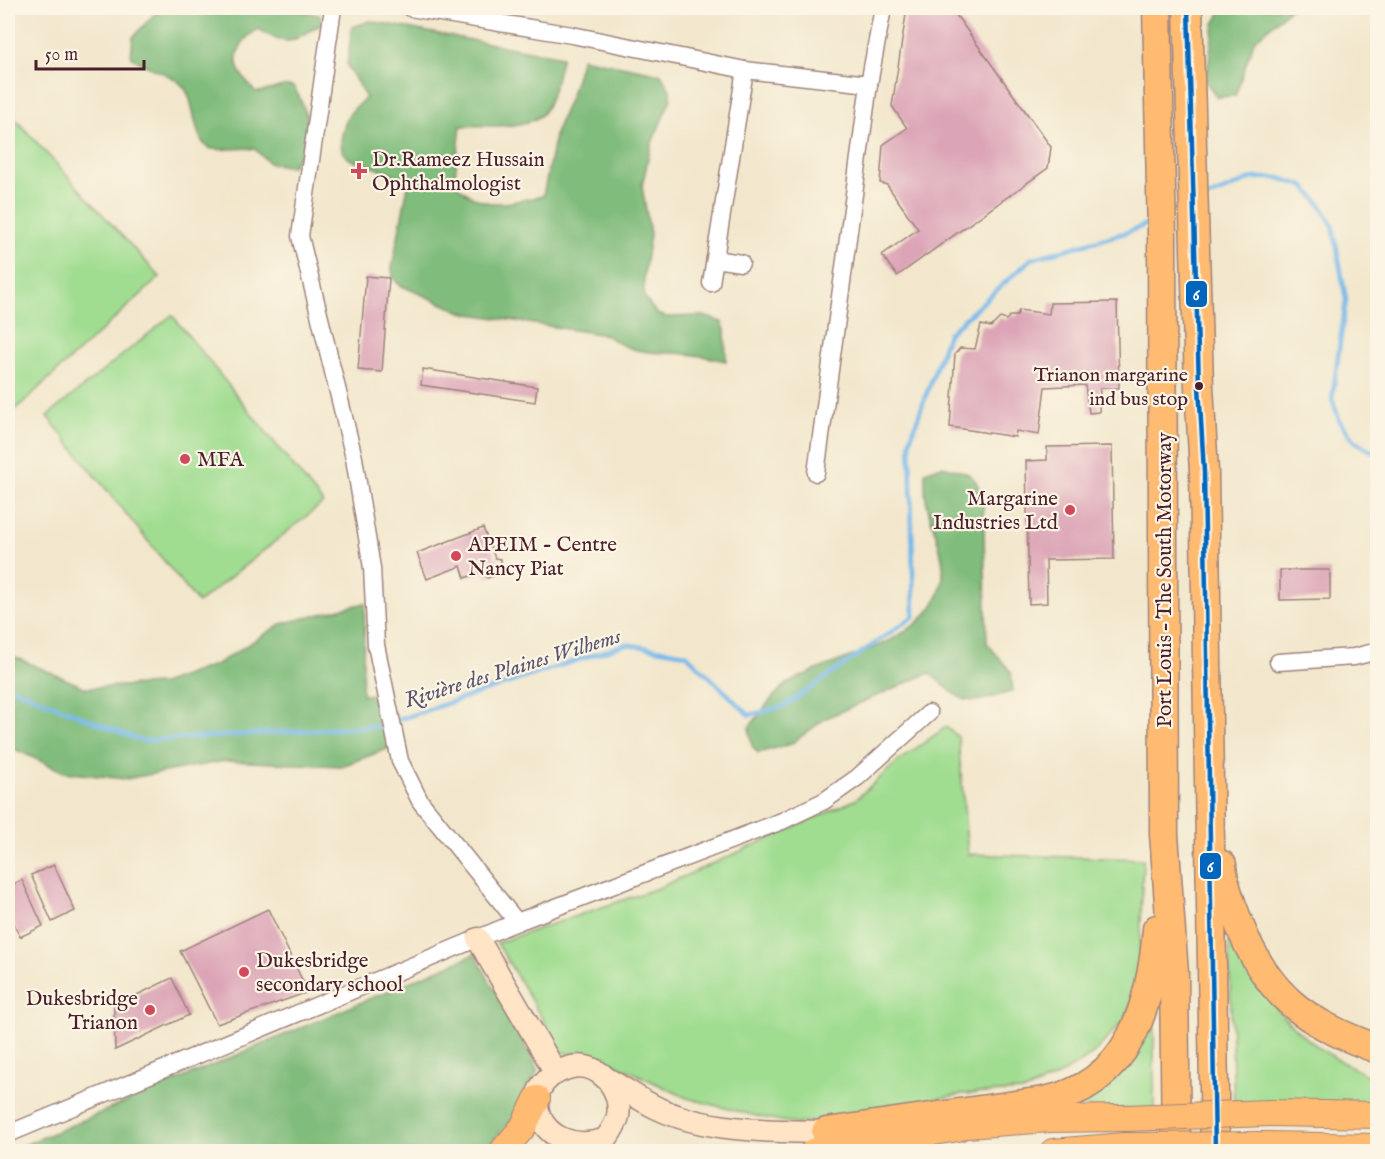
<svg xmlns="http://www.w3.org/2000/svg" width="1385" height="1159" viewBox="0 0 1385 1159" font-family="'IM FELL English',serif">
<rect width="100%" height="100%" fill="#fcf5e5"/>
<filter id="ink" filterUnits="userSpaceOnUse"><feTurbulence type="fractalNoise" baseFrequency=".0167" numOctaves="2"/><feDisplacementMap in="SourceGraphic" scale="12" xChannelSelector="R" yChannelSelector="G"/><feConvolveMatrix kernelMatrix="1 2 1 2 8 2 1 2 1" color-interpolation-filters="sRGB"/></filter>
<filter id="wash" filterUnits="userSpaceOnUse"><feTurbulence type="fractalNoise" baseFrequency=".008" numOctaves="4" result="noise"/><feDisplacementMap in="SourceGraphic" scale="24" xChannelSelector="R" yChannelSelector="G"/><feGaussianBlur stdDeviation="1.35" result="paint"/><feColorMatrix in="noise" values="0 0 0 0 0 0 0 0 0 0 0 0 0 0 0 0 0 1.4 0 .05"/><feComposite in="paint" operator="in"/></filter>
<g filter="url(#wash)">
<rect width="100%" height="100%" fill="#f2e7cc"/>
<g fill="#a0dd91" stroke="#757e5e" stroke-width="1.5">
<polygon points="8,111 160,277 8,416"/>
<polygon points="172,315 323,503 198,603 47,416"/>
<polygon points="946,727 958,737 968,854 1143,859 1139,984 1124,1020 1093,1054 1060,1075 1025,1091 963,1094 797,1124 760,1117 687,1098 615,1064 562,1052 497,943 658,888 855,800 897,762"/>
<path d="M1229,942H1237C1250,963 1261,989 1277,1009C1303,1042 1341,1063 1377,1080V1108L1234,1107Z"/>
<polygon points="1154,994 1154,1111 1073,1107"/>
</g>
<g fill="#80bc7b" stroke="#656e53" stroke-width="1.5">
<path d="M160,8H290L320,15L322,24C293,39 289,51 259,29C245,35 233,52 238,68C241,76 250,85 255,92C270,93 279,83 294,87C312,121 315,136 291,167L269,163L255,149C241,146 227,151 213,149C192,146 197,101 183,86C169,71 146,70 131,56L133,37Z"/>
<polygon points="1223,8 1291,8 1254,41 1235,96 1217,97 1206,82 1214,24"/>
<path d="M370,21L562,57C557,73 554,95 545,110C532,132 483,124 461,126L454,182C484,213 505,203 543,196L556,131L571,95L582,58L661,74L670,90L671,99L651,145L642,186L650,234L644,276V297L657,314L666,317L704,316L722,322L725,330L726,361C713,358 699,355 685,354C653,351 633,356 606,335L464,313L400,285L393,278L392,268L408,186C402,181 396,175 389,172C368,163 335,166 342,135C346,116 351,110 366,98L347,65L352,27Z"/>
<path d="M942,466C968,473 975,471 983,499L987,643L1011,672L1013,691C962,707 968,705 929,673L826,718L791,744L758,753L752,746L749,727C761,714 774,692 789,683C839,653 947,642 943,567C942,546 931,524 927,504C924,494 925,483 925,472Z"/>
<polygon points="365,603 362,695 380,694 395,746 342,766 225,761 125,779 64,772 8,746 8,654 86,688 162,684 217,664 281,624"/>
<polygon points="475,954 538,1069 515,1117 483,1151 8,1152"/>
</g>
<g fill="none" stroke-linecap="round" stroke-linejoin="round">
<g stroke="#74b8ea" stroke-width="4.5">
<polyline points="1204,199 1253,178 1279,178 1304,186 1320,204 1333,226 1346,300 1332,399 1340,422 1355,441 1378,455"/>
<polyline points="8,686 141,741 379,726 626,644 686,654 749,715 785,706 914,616 910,440 948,334 1031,259 1128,232 1152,222"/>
</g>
</g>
<g id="blocks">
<g fill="#dca5b7">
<polygon points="907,8 957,8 956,15 1051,147 1048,168 897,276 882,255 918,229 887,185 880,183 883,145 907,128 892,106"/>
<polygon points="366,276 389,278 382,372 358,370"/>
<polygon points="1117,302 1119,388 1100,388 1099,412 1089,413 1085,385 1045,387 1039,435 1016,431 1015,437 950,427 955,354 960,348 975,349 981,325 991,327 1000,318 1006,320 1010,316 1017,316 1019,310 1049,314 1050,303"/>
<polygon points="423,369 537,387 535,402 421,385"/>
<polygon points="1112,446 1114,559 1046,560 1047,603 1029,604 1026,461 1047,460 1047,447"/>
<polygon points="483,528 495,558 500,559 505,572 487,578 484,571 465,578 461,566 427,579 417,553"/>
<polygon points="1280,570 1330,570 1330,599 1280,600"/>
<polygon points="54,865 75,911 52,922 31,875"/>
<polygon points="22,880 43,926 20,937 8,910 8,887"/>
<polygon points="268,909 308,992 217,1024 180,951"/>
<polygon points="172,978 189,1015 115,1050 114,1006"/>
</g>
</g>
</g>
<g filter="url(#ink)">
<use href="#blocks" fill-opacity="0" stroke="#9e837c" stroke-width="1.5"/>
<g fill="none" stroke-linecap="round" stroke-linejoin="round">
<defs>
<g id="street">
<polyline points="333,8 300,236 354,458 372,568 376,645 400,761 420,801 517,922"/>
<polyline points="410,8 572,35 745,70 869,84"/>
<polyline points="715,259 741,263"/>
<polyline points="711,283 745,70"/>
<polyline points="816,473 869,84 883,8"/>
<polyline points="1278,662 1354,657 1378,651"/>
<polyline points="8,1134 517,922 782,821 824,801 858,777 929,713"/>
</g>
<g id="secondary">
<polyline points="478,939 556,1073"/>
<path d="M609,1080C625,1089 640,1100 657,1108C706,1132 773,1131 826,1132"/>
<path d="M598,1152C604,1139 615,1130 618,1116C623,1088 597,1059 568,1068C509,1085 541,1159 603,1140"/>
</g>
<g id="primary">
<polyline points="1270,1113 1378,1115"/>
<polyline points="940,1127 1049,1119 1125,1118"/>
<polyline points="1260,1145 1378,1147"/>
<polyline points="502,1152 523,1127 537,1099"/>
<polyline points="813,1152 958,1128"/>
<polyline points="1053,1152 1124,1146"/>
</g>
<g id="highway">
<polyline points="1157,8 1162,235 1164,834 1174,974 1176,1152"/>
<polyline points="1188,8 1199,386 1204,472 1215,1152"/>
<path d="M1222,865C1223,884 1231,902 1237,919C1266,995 1303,1022 1378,1049"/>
<path d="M826,1132L1044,1101C1130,1084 1151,1006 1157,929"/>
</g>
</defs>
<use href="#street" stroke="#9e837c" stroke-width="19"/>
<use href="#secondary" stroke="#9e837c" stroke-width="25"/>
<use href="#primary" stroke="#9e837c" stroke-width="28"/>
<use href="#highway" stroke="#9e837c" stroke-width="31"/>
<use href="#street" stroke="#fff" stroke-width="16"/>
<use href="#secondary" stroke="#ffe4c6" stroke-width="22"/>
<use href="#primary" stroke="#ffbb71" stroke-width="26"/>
<use href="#highway" stroke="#ffbb71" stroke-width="28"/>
<defs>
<g id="primary-bridge">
<polyline points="1125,1118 1270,1113"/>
<polyline points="1124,1146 1260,1145"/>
</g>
</defs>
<use href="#primary-bridge" stroke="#9e837c" stroke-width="28" stroke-linecap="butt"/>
<use href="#primary-bridge" stroke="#ffbb71" stroke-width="26"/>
<defs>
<polyline id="bus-1" points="1188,8 1199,386 1204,472 1215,1152"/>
</defs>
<use href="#bus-1" stroke="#fcf5e5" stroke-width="9"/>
<use href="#bus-1" stroke="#0065bd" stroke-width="4.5"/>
</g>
</g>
<g fill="#d1495b" stroke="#fcf5e5" stroke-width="2">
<path d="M356 162h6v6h6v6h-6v6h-6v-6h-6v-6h6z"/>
<circle cx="185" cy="459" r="6"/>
<circle cx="1070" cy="510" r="6"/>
<circle cx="456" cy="556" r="6"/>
<circle cx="244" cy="972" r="6"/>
<circle cx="150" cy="1010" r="6"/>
</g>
<circle fill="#4a1f2b" stroke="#fcf5e5" stroke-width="2" cx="1199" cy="386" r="5"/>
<g text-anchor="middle" stroke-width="4.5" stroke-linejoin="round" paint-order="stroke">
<g font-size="20" fill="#4a1f2b" stroke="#fcf5e5" text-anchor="end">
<text x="1188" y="381">Trianon margarine<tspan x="1188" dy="24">ind bus stop</tspan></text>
</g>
<g font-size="21" fill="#4a1f2b" stroke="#fcf5e5" text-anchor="start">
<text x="372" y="166">Dr.Rameez Hussain<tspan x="372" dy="24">Ophthalmologist</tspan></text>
<text x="197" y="466">MFA</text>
<text x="1058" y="505" text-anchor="end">Margarine<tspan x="1058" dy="24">Industries Ltd</tspan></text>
<text x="468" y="551">APEIM - Centre<tspan x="468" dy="24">Nancy Piat</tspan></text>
<text x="256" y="967">Dukesbridge<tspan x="256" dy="24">secondary school</tspan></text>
<text x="138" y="1005" text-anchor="end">Dukesbridge<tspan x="138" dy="24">Trianon</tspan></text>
</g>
<g font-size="21" fill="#4a1f2b" stroke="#fcf5e5">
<text transform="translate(1164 580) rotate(-90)" y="7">Port Louis – The South Motorway</text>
</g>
<g font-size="22" font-style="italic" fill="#59556e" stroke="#fcf5e5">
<text transform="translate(512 667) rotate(-17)" y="8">Rivière des Plaines Wilhems</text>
</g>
</g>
<g stroke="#fcf5e5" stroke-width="2">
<rect x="1185" y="280" width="23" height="28" rx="6" fill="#0065bd"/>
<rect x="1199" y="852" width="23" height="28" rx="6" fill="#0065bd"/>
</g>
<g font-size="16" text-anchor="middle" font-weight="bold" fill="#fff">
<text x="1196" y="300">6</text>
<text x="1210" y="872">6</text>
</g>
<rect width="1385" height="1159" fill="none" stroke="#fcf5e5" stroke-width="30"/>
<path d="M36 60v9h108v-9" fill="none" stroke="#4a1f2b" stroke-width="3"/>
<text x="45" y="60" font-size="18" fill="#4a1f2b" stroke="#fcf5e5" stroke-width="4.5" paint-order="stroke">50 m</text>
</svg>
